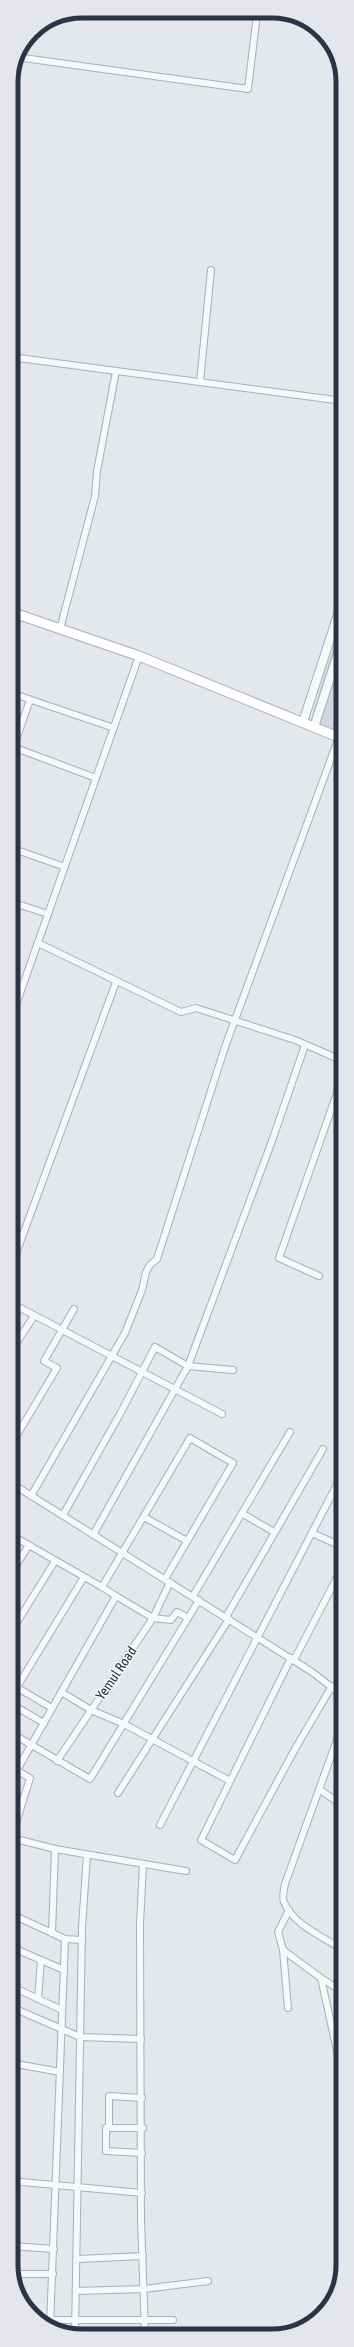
<svg xmlns="http://www.w3.org/2000/svg" width="354" height="2347" viewBox="0 0 354 2347" font-family="'Asap Condensed',sans-serif">
<rect width="100%" height="100%" fill="#e4e7ec"/>
<polygon fill="#d2d6de" points="343,614 343,739 309,725"/>
<g fill="none" stroke-linecap="round" stroke-linejoin="round">
<defs>
<g id="minor">
<polyline points="16,57 248,89 257,14"/>
<polyline points="11,357 343,401"/>
<polyline points="200,382 211,270"/>
<polyline points="60,629 95,496 97,471 116,371"/>
<polyline points="11,693 114,728"/>
<polyline points="13,747 96,778"/>
<polyline points="11,754 30,700"/>
<polyline points="11,848 65,867"/>
<polyline points="11,902 48,914"/>
<polyline points="38,943 181,1012 196,1008 295,1040 343,1061"/>
<polyline points="11,1019 139,656"/>
<polyline points="11,1267 116,982"/>
<polyline points="319,1276 279,1258 343,1076"/>
<polyline points="11,1303 222,1414"/>
<polyline points="11,1351 34,1316"/>
<polyline points="11,1445 57,1368 44,1361 74,1309"/>
<polyline points="11,1483 312,1672 343,1696"/>
<polyline points="31,1496 125,1333 142,1290 146,1272 150,1265 157,1259 225,1047 339,737"/>
<polyline points="243,1514 274,1532"/>
<polyline points="63,1515 120,1414 155,1347 188,1366 233,1370"/>
<polyline points="144,1517 187,1541"/>
<polyline points="312,1533 343,1547"/>
<polyline points="11,1535 102,1587"/>
<polyline points="93,1535 188,1366 272,1141 305,1045"/>
<polyline points="11,1573 29,1545"/>
<polyline points="116,1596 153,1618 171,1620 177,1612 188,1618"/>
<polyline points="193,1596 290,1432"/>
<polyline points="226,1617 323,1449"/>
<polyline points="11,1632 55,1561"/>
<polyline points="291,1658 201,1840 235,1860 295,1749 332,1686"/>
<polyline points="294,1660 343,1566"/>
<polyline points="11,1684 52,1708"/>
<polyline points="17,1687 84,1577"/>
<polyline points="61,1692 91,1710 124,1724 230,1781"/>
<polyline points="11,1704 44,1723"/>
<path d="M343,1723L285,1884C284,1889 282,1898 284,1902C293,1925 324,1937 343,1950"/>
<polyline points="11,1733 90,1779 199,1600"/>
<polyline points="57,1761 153,1618 170,1582"/>
<polyline points="11,1767 30,1778 11,1839"/>
<polyline points="17,1770 116,1596 102,1587 190,1438 233,1463 165,1579"/>
<polyline points="319,1789 343,1806"/>
<polyline points="118,1793 229,1619"/>
<polyline points="160,1825 343,1473"/>
<polyline points="12,1838 55,1849"/>
<polyline points="143,1864 140,1924 141,2220 145,2334"/>
<polyline points="289,1910 278,1932 283,1950 321,1978 343,2078"/>
<polyline points="11,1914 65,1939 82,1940"/>
<polyline points="52,1933 55,1849 186,1871"/>
<polyline points="11,1947 64,1970"/>
<polyline points="283,1950 288,2008"/>
<polyline points="321,1978 343,1992"/>
<polyline points="11,1986 62,2010"/>
<polyline points="38,1999 41,1960"/>
<polyline points="11,2007 80,2037 141,2039"/>
<polyline points="11,2063 60,2072"/>
<polyline points="109,2128 109,2096 142,2098"/>
<polyline points="142,2153 106,2151 106,2128 143,2128"/>
<polyline points="11,2181 142,2193"/>
<polyline points="11,2246 54,2249"/>
<polyline points="77,2259 143,2256"/>
<polyline points="13,2274 53,2274"/>
<polyline points="76,2291 144,2289 208,2281"/>
<polyline points="51,2320 173,2320"/>
<polyline points="50,2326 65,1939"/>
<polyline points="75,2334 82,1927 87,1855"/>
</g>
<g id="tertiary">
<polyline points="303,722 343,599"/>
<polyline points="314,727 343,638"/>
</g>
<polyline id="secondary" points="11,612 139,656 343,739"/>
</defs>
<use href="#minor" stroke="#a9aeb7" stroke-width="8"/>
<use href="#tertiary" stroke="#a9aeb7" stroke-width="10"/>
<use href="#secondary" stroke="#a9aeb7" stroke-width="11"/>
<use href="#minor" stroke="#f7f8fa" stroke-width="6"/>
<use href="#tertiary" stroke="#f7f8fa" stroke-width="8"/>
<use href="#secondary" stroke="#fff" stroke-width="9"/>
</g>
<g text-anchor="middle" stroke-width="3.5" stroke-linejoin="round" paint-order="stroke">
<g font-size="14" fill="#2b3445" stroke="#f4f6f9">
<text transform="translate(116 1673) rotate(-56)" y="5">Yemul Road</text>
</g>
</g>
<path d="M0 0H354V2347H0ZM82 18H272A64 64 0 0 1 336 82V2265A64 64 0 0 1 272 2329H82A64 64 0 0 1 18 2265V82A64 64 0 0 1 82 18Z" fill="#e4e6eb" fill-rule="evenodd"/>
<path fill="none" stroke="#2b3445" stroke-width="5" d="M82 18H272A64 64 0 0 1 336 82V2265A64 64 0 0 1 272 2329H82A64 64 0 0 1 18 2265V82A64 64 0 0 1 82 18Z"/>
</svg>
